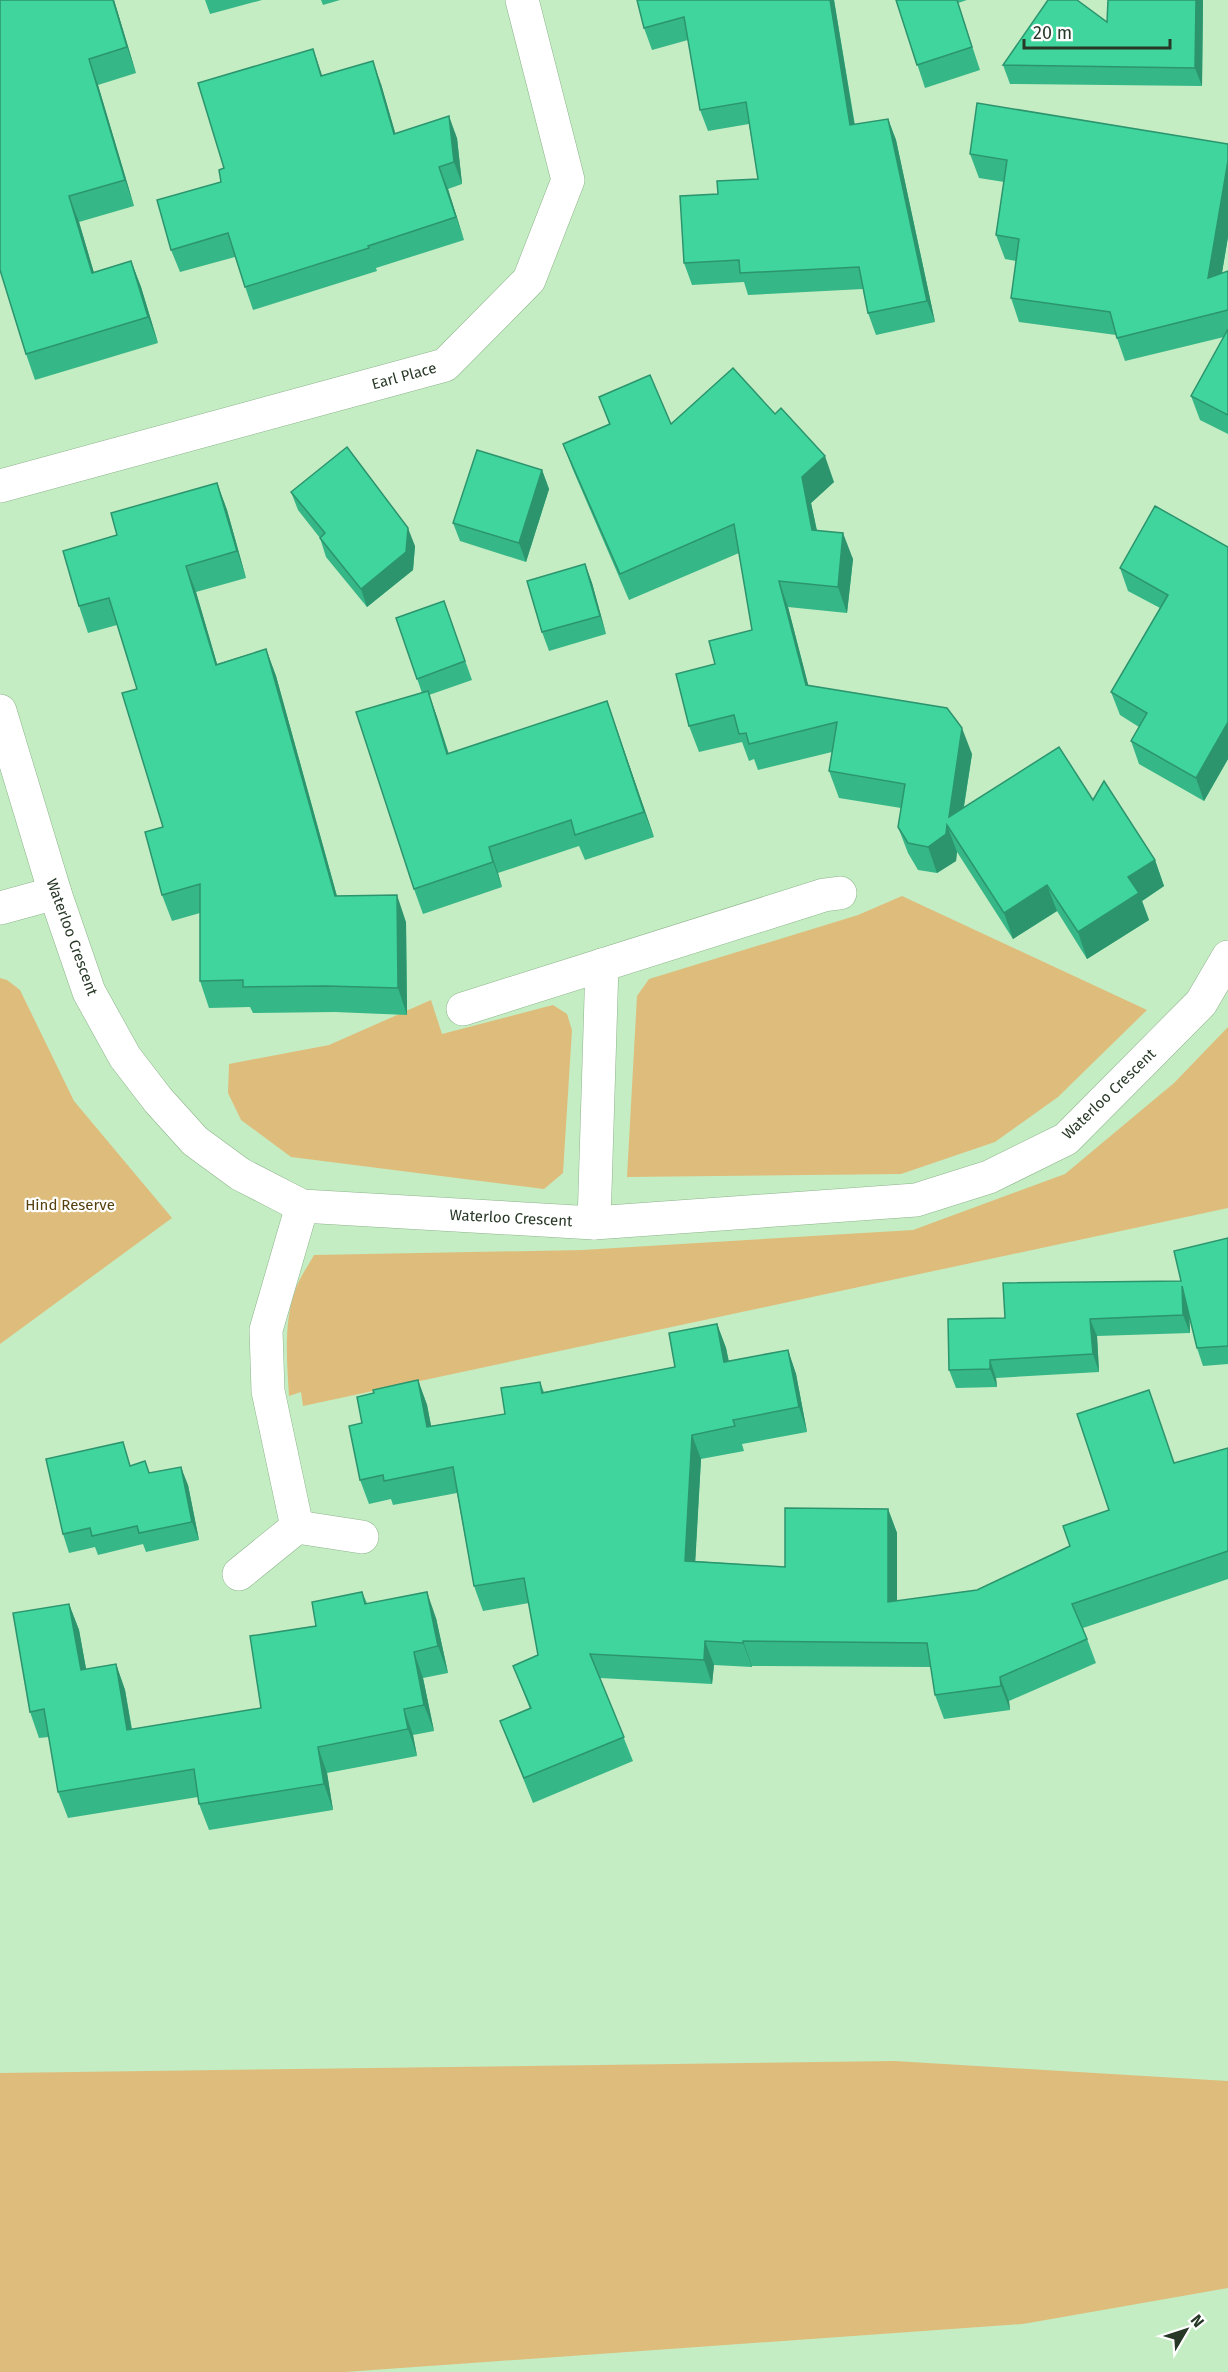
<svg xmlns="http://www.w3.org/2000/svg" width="1228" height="2372" viewBox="0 0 1228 2372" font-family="'Fira Sans',sans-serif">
<rect width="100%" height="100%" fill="#c5edc3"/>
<g fill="#debd7c">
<polygon points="902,896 1147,1010 1058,1097 995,1142 901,1174 627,1177 637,996 649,979 858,915"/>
<polygon points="0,978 7,980 20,990 74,1101 172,1218 0,1344"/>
<polygon points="431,1000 442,1034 553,1005 567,1014 572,1030 563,1173 544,1189 291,1157 241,1120 228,1093 229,1064 329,1045"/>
<path d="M1228,1027V1208L303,1406L301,1392L289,1396C287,1361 283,1322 296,1288C300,1277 308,1266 314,1255L582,1250L913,1230L1065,1174L1174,1083Z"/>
<polygon points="895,2061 1228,2081 1228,2288 1023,2324 345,2372 0,2372 0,2073"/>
</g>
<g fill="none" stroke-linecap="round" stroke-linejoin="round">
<defs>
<g id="minor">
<polyline points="0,486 445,365 529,280 568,180 522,0"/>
<polyline points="0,711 55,893 89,992 125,1057 158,1100 195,1141 240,1174 302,1206 594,1223 916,1200 989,1177 1066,1139 1201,1003 1228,957"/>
<polyline points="0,908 55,893"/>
<polyline points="463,1009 824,895 840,893"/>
<polyline points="302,1206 266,1330 268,1391 297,1527 362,1537"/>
<polyline points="594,1223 602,965"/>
<polyline points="239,1574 297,1527"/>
</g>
</defs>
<use href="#minor" stroke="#8db48b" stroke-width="34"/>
<use href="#minor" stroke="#fff" stroke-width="33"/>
</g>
<g fill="#36b787">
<polygon points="114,0 136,73 98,85 134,206 79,222 94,273 131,261 141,287 158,343 35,380 26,354 0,270"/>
<polygon points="205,0 262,0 210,14"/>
<polygon points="321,0 340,0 323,5"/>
<polygon points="637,0 834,0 855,125 888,119 896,140 935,322 876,335 868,313 863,289 748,295 744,282 692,285 684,263 718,194 758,179 749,124 708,131 700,110 688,40 652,50 644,28"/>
<polygon points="896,0 967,0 958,3 980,70 925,88"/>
<polygon points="1203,0 1202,86 1010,84 1003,65 1107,22"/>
<polygon points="322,75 381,84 395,133 457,138 462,184 448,189 464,240 376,268 377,271 253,310 235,257 180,272 171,250 221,182 224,168"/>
<polygon points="1228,144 1228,237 1222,273 1228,271 1228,434 1200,420 1191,396 1224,337 1125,361 1116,335 1019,322 1011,298 1016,261 1005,259 996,235 1004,182 979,178 970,154"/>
<polygon points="599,397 671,424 834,482 811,503 817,530 853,559 847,613 788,607 808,685 972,754 964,807 1093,800 1155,860 1164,886 1142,901 1149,920 1087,959 1057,911 1013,939 957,852 956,861 937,873 918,870 908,853 898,827 901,808 839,798 829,771 832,752 758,770 754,759 749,761 742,742 699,752 689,726 715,664 752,630 739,553 629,600 573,470 563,444 609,424"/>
<polygon points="542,470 549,489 526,562 460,541 453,523"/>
<polygon points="217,483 227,510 246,578 196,592 217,664 266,649 276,676 337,896 406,922 407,1015 335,1012 253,1013 250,1007 209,1008 200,981 200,913 172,921 162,895 163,827 137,689 117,625 88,633 79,606 117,535"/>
<polygon points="291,492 415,546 413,570 367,607 326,557 320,538 298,510"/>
<polygon points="1228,547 1228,759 1204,801 1139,764 1131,741 1139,727 1120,715 1111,692 1160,608 1128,591 1120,568"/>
<polygon points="585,564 592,583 606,634 549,651 542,632"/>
<polygon points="444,601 472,680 429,695 437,717 449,754 607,701 654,837 585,860 579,846 498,873 502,887 423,914 414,889 422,693 396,618"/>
<polygon points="1228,1238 1228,1364 1203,1366 1197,1348 1189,1316 1190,1333 1097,1336 1099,1372 996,1378 997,1387 956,1388 949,1370 1005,1318 1181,1281"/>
<polygon points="717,1324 726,1348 729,1361 788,1350 796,1374 807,1432 742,1444 744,1451 701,1459 695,1561 785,1567 888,1509 897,1533 897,1601 977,1590 1070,1546 1109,1510 1157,1414 1174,1463 1228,1448 1228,1579 1083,1628 1096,1663 1009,1701 1010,1710 944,1719 935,1695 931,1667 752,1666 752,1667 714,1665 712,1684 600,1678 633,1761 533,1803 500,1721 530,1709 513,1666 538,1655 529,1603 483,1611 474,1586 457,1493 393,1505 391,1499 369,1504 360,1480 362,1423 374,1393 418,1380 427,1405 431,1426 505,1414 540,1382 544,1392 675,1367"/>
<polygon points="131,1466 149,1473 188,1485 199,1540 146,1552 143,1544 98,1555 95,1547 69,1553 63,1534"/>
<polygon points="362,1592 367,1603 436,1618 448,1673 423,1678 434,1731 413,1735 417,1756 327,1773 333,1810 209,1830 199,1804 198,1797 68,1818 58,1792 49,1737 39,1738 30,1712 69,1604 79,1630 86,1669 116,1664 125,1690 132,1729 261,1708 316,1626"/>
</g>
<g fill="#2c956e">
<polygon points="113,0 114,0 136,73 127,47"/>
<polygon points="830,0 834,0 858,147 850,125"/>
<polygon points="1196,0 1203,0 1202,86 1195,68"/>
<polygon points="313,49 321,72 329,99 321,76"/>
<polygon points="89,59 98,85 134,206 125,180"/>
<polygon points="373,61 381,84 402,156 394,134"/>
<polygon points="449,116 457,138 462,184 454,162"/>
<polygon points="888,119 896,140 935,322 927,301"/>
<polygon points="1228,161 1228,237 1217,302 1208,278"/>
<polygon points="439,167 448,189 464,240 456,217"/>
<polygon points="69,196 79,222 102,300 92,273"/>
<polygon points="131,261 141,287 158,343 148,317"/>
<polygon points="825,456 834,482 811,503 822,556 812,530 802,477"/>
<polygon points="542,470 549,489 526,562 519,543"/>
<polygon points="217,483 227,510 246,578 237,551"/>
<polygon points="408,528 415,546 413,570 367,607 361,589"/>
<polygon points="843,533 853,559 847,613 838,587"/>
<polygon points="585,564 592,583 606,634 600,616"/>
<polygon points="186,566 196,592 225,691 216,665"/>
<polygon points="779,581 788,607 815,711 806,685"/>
<polygon points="266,649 276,676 344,922 335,896"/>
<polygon points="428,691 437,717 456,779 447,754"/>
<polygon points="607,701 616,727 654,837 644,812"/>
<polygon points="1228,722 1228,759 1204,801 1196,778"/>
<polygon points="962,728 972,754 958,843 949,817"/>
<polygon points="947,825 957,852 956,861 937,873 928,847"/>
<polygon points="489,847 498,873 502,887 493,862"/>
<polygon points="1155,860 1164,886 1142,901 1149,920 1087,959 1078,932 1128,877"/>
<polygon points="1047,885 1057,911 1013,939 1004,913"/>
<polygon points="397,895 406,922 407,1015 398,988"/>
<polygon points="1182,1286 1189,1304 1190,1333 1183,1315"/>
<polygon points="1090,1319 1097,1336 1099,1372 1093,1354"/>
<polygon points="717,1324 726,1348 733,1386 724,1362"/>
<polygon points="788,1350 796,1374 807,1432 799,1407"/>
<polygon points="990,1360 996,1378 997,1387 990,1369"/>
<polygon points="418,1380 427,1405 436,1451 427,1427"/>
<polygon points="692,1435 701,1459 694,1585 685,1561"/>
<polygon points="181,1467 188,1485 199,1540 192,1522"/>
<polygon points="888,1509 897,1533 897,1626 888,1602"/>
<polygon points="427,1592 436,1618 448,1673 438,1646"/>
<polygon points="69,1604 79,1630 91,1696 81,1670"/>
<polygon points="705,1641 714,1665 712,1684 704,1660"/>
<polygon points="743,1641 752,1666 752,1667 743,1643"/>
<polygon points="414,1652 423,1678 434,1731 424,1705"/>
<polygon points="116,1664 125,1690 136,1756 127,1730"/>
<polygon points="1000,1677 1009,1701 1010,1710 1001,1686"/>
<polygon points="404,1709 413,1735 417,1756 408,1729"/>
<polygon points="318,1747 327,1773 333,1810 324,1784"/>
</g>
<g fill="#3fd59d" stroke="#2c956e" stroke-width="1.5">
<polygon points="0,0 113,0 127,47 89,59 125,180 69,196 92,273 131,261 148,317 26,354 0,270"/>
<polygon points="637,0 830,0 850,125 888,119 927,301 868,313 859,267 740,273 739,260 684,263 680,196 718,194 717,181 758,179 746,102 700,110 684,17 644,28"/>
<polygon points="896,0 957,0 972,47 917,65"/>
<polygon points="1048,0 1077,0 1107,22 1108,0 1196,0 1195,68 1003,65"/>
<polygon points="313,49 321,76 373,61 394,134 449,116 454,162 439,167 456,217 368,246 369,248 245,287 228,233 171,250 157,200 221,182 219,170 224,168 198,83"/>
<polygon points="977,103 1228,144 1228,161 1208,278 1228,271 1228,310 1117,338 1110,312 1011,298 1019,239 996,235 1007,160 970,154"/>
<polygon points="1228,329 1228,415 1191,396"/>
<polygon points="733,368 775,414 781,408 825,456 802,477 812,530 843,533 838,587 779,581 806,685 947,708 962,728 949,817 1059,747 1093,800 1104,781 1155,860 1128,877 1139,893 1078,932 1047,885 1004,913 947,825 946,834 928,847 908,843 898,827 905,784 829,771 837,722 749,744 746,733 739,734 734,715 689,726 676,674 715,664 709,641 752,630 734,524 620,574 563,444 610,424 599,397 650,375 671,424"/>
<polygon points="347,447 408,528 406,552 361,589 320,538 325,533 291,492"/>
<polygon points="477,450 542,470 519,543 453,523"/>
<polygon points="217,483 237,551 186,566 216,665 266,649 335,896 397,895 398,988 326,986 243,987 243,980 200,981 200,884 162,895 145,832 163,827 122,693 137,689 109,598 79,606 63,551 117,535 111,513"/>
<polygon points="1155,506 1228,547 1228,722 1196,778 1131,741 1147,713 1111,692 1168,595 1120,568"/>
<polygon points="585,564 600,616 542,632 527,581"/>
<polygon points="444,601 465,661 417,679 396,618"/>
<polygon points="428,691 447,754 607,701 644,812 575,835 571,820 489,847 493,862 414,889 356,712"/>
<polygon points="1228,1238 1228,1346 1197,1348 1182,1286 1183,1315 1090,1319 1093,1354 990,1360 990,1369 949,1370 948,1319 1005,1318 1003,1283 1181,1281 1174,1251"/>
<polygon points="717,1324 724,1362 788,1350 799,1407 733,1420 735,1426 692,1435 685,1561 785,1567 785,1508 888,1509 888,1602 977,1590 1070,1546 1063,1526 1109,1510 1077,1414 1149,1390 1174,1463 1228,1448 1228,1551 1072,1604 1087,1639 1000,1677 1001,1686 935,1695 927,1643 743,1641 743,1643 705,1641 704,1660 590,1654 624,1737 524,1778 500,1721 531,1708 513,1666 538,1655 524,1578 474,1586 453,1467 384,1481 383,1475 360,1480 349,1426 362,1423 357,1397 374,1393 373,1390 418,1380 427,1427 505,1414 501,1388 540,1382 542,1393 675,1367 669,1333"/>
<polygon points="123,1442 130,1466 145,1461 149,1473 181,1467 192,1522 139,1533 137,1526 92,1536 90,1528 63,1534 46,1459"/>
<polygon points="362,1592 365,1604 427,1592 438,1646 414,1652 424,1705 404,1709 408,1729 318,1747 324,1784 199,1804 194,1769 58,1792 44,1709 30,1712 13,1613 69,1604 81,1670 116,1664 127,1730 261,1708 250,1636 316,1626 312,1602"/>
</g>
<g text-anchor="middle" stroke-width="4.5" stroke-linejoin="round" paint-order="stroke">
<g font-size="15" fill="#283827" stroke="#fff">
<text transform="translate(404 376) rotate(-15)" y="5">Earl Place</text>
<text transform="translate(72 937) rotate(70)" y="5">Waterloo Crescent</text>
<text transform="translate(1109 1094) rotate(-44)" y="5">Waterloo Crescent</text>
<text transform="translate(511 1218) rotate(3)" y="5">Waterloo Crescent</text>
</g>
<g font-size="15" fill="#56400e" stroke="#fff">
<text x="70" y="1210">Hind Reserve</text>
</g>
</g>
<g transform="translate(1186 2330) rotate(51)" stroke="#ffffff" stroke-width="4.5" paint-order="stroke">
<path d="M0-4.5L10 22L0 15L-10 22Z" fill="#283827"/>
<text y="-9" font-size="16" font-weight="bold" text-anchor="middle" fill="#283827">N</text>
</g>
<path d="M1024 39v9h146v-9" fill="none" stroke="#283827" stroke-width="3"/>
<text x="1033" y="39" font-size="18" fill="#283827" stroke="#ffffff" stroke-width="4.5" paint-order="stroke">20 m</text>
</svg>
